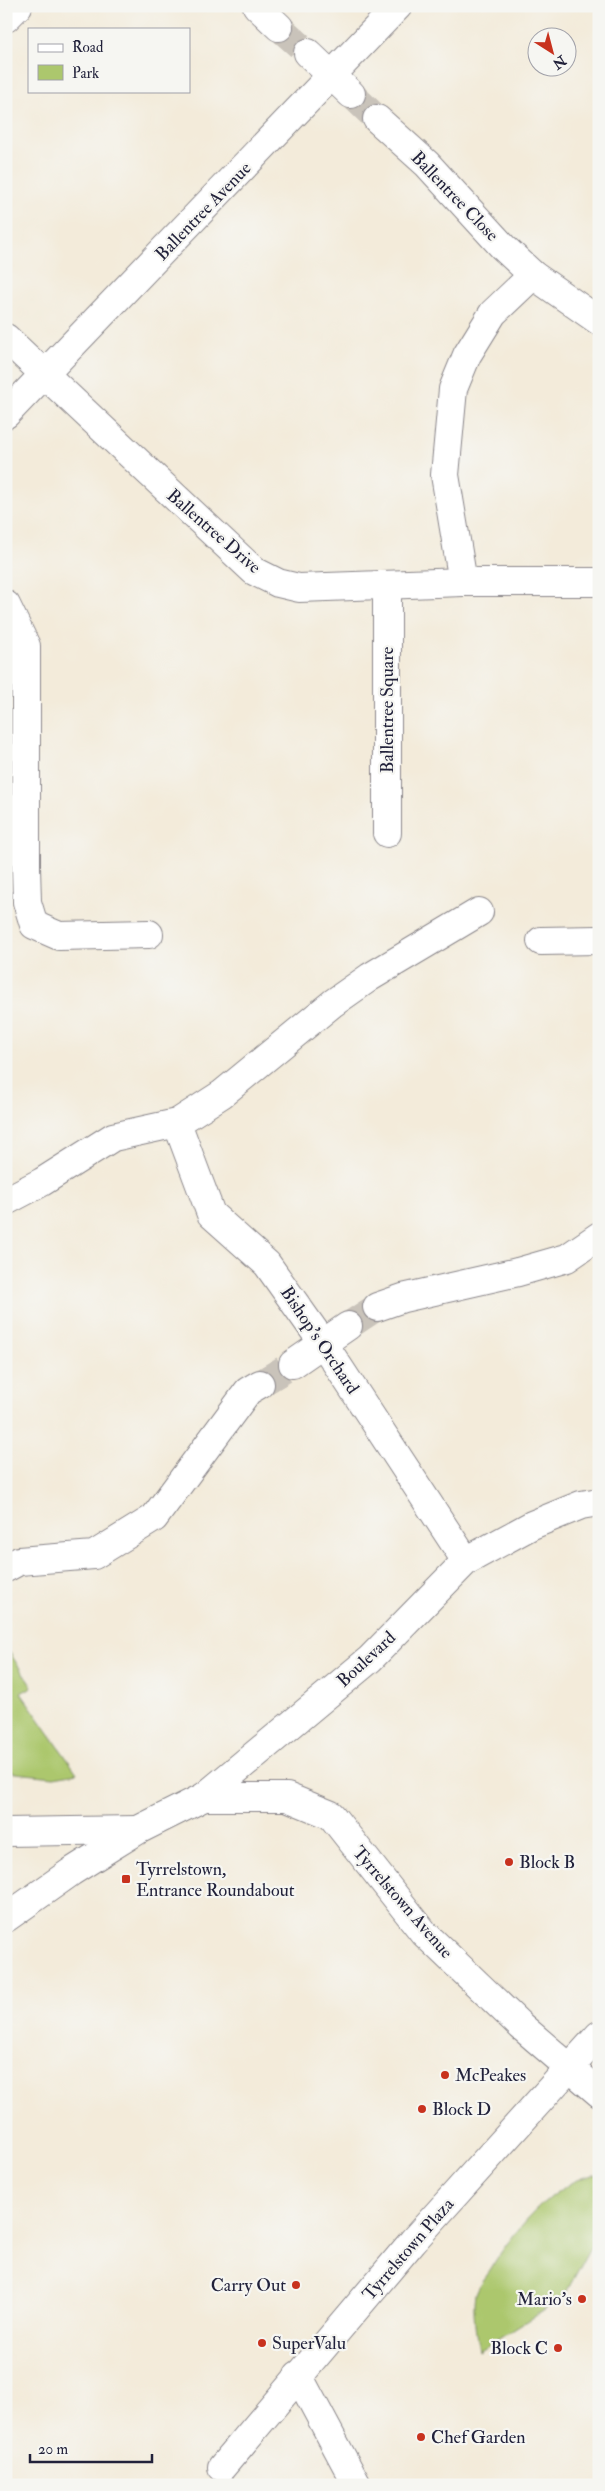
<svg xmlns="http://www.w3.org/2000/svg" width="605" height="2491" viewBox="0 0 605 2491" font-family="'IM FELL Double Pica',serif">
<rect width="100%" height="100%" fill="#f6f6f2"/>
<filter id="ink" filterUnits="userSpaceOnUse"><feTurbulence type="fractalNoise" baseFrequency=".02" numOctaves="2"/><feDisplacementMap in="SourceGraphic" scale="10" xChannelSelector="R" yChannelSelector="G"/><feConvolveMatrix kernelMatrix="1 2 1 2 8 2 1 2 1" color-interpolation-filters="sRGB"/></filter>
<filter id="wash" filterUnits="userSpaceOnUse"><feTurbulence type="fractalNoise" baseFrequency=".0096" numOctaves="4" result="noise"/><feDisplacementMap in="SourceGraphic" scale="20" xChannelSelector="R" yChannelSelector="G"/><feGaussianBlur stdDeviation="1.12" result="paint"/><feColorMatrix in="noise" values="0 0 0 0 0 0 0 0 0 0 0 0 0 0 0 0 0 1.4 0 .05"/><feComposite in="paint" operator="in"/></filter>
<g filter="url(#wash)">
<rect width="100%" height="100%" fill="#f3ebda"/>
<g fill="#acc76d" stroke="#677454">
<polygon points="6,1647 32,1687 21,1693 77,1773 54,1777 6,1772"/>
<path d="M599,2174V2232L563,2298L479,2351C476,2336 472,2309 475,2294C477,2286 485,2277 489,2271C512,2233 553,2180 599,2174Z"/>
</g>
</g>
<g filter="url(#ink)">
<g fill="none" stroke-linecap="round" stroke-linejoin="round">
<g stroke="#c9c3ba" stroke-width="28" stroke-dasharray="28 14" stroke-linecap="butt">
<polyline points="279,27 308,53"/>
<polyline points="351,94 377,119"/>
<polyline points="348,1326 377,1307"/>
<polyline points="260,1384 293,1364"/>
</g>
<defs>
<g id="minor">
<polyline points="257,6 279,27"/>
<polyline points="6,18 18,6"/>
<polyline points="308,53 351,94"/>
<polyline points="377,119 427,164 503,247 533,275 599,321"/>
<polyline points="6,338 254,571 278,583 299,588 463,582 599,582"/>
<polyline points="6,414 398,6"/>
<polyline points="463,582 445,475 453,389 467,355 493,313 533,275"/>
<polyline points="387,586 387,833"/>
<polyline points="6,605 26,646 26,867 27,902 34,925 59,936 149,934"/>
<polyline points="541,941 599,940"/>
<polyline points="177,1123 211,1214 267,1264 323,1343 466,1561"/>
<polyline points="6,1201 42,1182 113,1137 177,1123 222,1094 333,1003 370,977 479,912"/>
<polyline points="377,1307 403,1298 518,1272 567,1258 599,1236"/>
<polyline points="293,1364 348,1326"/>
<polyline points="6,1568 19,1561 94,1555 154,1518 248,1391 260,1384"/>
<polyline points="204,1797 287,1797 331,1815 424,1933 521,2026 599,2093"/>
<polyline points="6,1832 137,1830"/>
<polyline points="6,1918 71,1872 109,1848 138,1830 204,1797 370,1659 466,1561 532,1525 581,1505 599,1502"/>
<polyline points="298,2375 357,2485"/>
<polyline points="222,2467 413,2241 599,2035"/>
</g>
</defs>
<use href="#minor" stroke="#8a868a" stroke-width="30"/>
<use href="#minor" stroke="#fff" stroke-width="28"/>
</g>
</g>
<g fill="#c8321e" stroke="#f6f6f2" stroke-width="2">
<circle cx="509" cy="1862" r="5"/>
<rect x="121" y="1874" width="10" height="10" rx="2.5"/>
<circle cx="445" cy="2075" r="5"/>
<circle cx="422" cy="2109" r="5"/>
<circle cx="296" cy="2285" r="5"/>
<circle cx="582" cy="2299" r="5"/>
<circle cx="262" cy="2343" r="5"/>
<circle cx="558" cy="2348" r="5"/>
<circle cx="421" cy="2437" r="5"/>
</g>
<g text-anchor="middle" stroke-width="4.5" stroke-linejoin="round" paint-order="stroke">
<g font-size="18" fill="#22223b" stroke="#f6f6f2">
<text transform="translate(455 196) rotate(46)" y="6">Ballentree Close</text>
<text transform="translate(203 211) rotate(-46)" y="6">Ballentree Avenue</text>
<text transform="translate(214 531) rotate(41)" y="6">Ballentree Drive</text>
<text transform="translate(387 710) rotate(-90)" y="6">Ballentree Square</text>
<text transform="translate(320 1340) rotate(56)" y="6">Bishop's Orchard</text>
<text transform="translate(366 1659) rotate(-43)" y="6">Boulevard</text>
<text transform="translate(403 1902) rotate(49)" y="6">Tyrrelstown Avenue</text>
<text transform="translate(408 2249) rotate(-49)" y="6">Tyrrelstown Plaza</text>
</g>
<g font-size="18" fill="#22223b" stroke="#f6f6f2" text-anchor="start">
<text x="519" y="1868">Block B</text>
<text x="136" y="1875">Tyrrelstown,<tspan x="136" dy="21">Entrance Roundabout</tspan></text>
<text x="455" y="2081">McPeakes</text>
<text x="432" y="2115">Block D</text>
<text x="286" y="2291" text-anchor="end">Carry Out</text>
<text x="572" y="2305" text-anchor="end">Mario's</text>
<text x="272" y="2349">SuperValu</text>
<text x="548" y="2354" text-anchor="end">Block C</text>
<text x="431" y="2443">Chef Garden</text>
</g>
</g>
<rect width="605" height="2491" fill="none" stroke="#f6f6f2" stroke-width="25"/>
<rect x="28" y="28" width="162" height="65" fill="#f6f6f2" stroke="#a1a1a9"/>
<rect x="38" y="44" width="25" height="8" fill="#ffffff" stroke="#a1a1a9"/>
<text x="72" y="52" font-size="15" fill="#22223b">Road</text>
<rect x="38" y="65" width="25" height="15" fill="#acc76d" stroke="#a1a1a9"/>
<text x="72" y="78" font-size="15" fill="#22223b">Park</text>
<g transform="translate(552 52) rotate(144)"><circle r="24" fill="#f6f6f2" stroke="#a1a1a9"/>
<path d="M0-4L9 19L0 12L-9 19Z" fill="#c8321e"/>
<text y="-8" font-size="14" font-weight="bold" text-anchor="middle" fill="#22223b">N</text>
</g>
<path d="M30 2454v8h122v-8" fill="none" stroke="#22223b" stroke-width="2.5"/>
<text x="38" y="2454" font-size="15" fill="#22223b" stroke="#f6f6f2" stroke-width="4" paint-order="stroke">20 m</text>
</svg>
